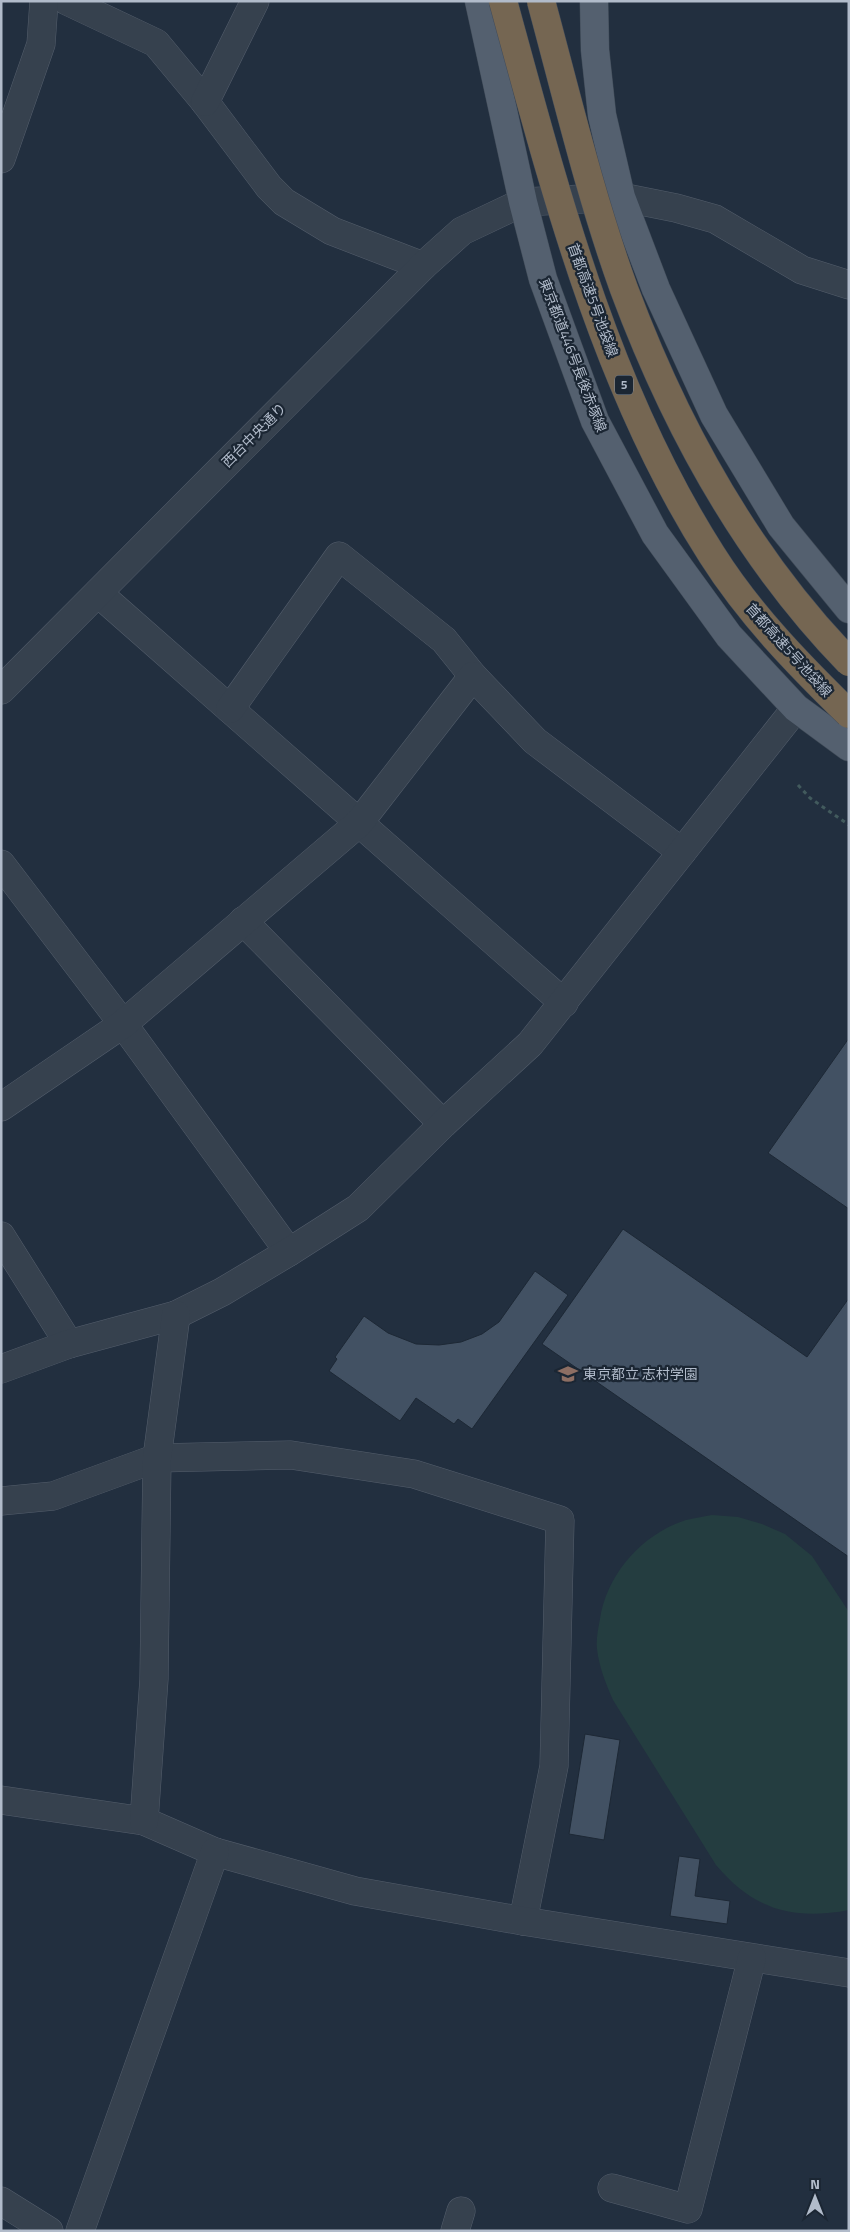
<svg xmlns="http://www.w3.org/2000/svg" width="850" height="2232" viewBox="0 0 850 2232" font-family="'Titillium Web','Noto Sans JP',sans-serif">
<rect width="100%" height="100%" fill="#222f3f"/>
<path fill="#243d40" d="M712,1515L738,1517L762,1524L785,1534L812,1556L849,1612V1910C792,1921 753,1909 716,1865L613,1700C606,1684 599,1667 597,1649C596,1640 598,1629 600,1619C607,1574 642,1534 686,1520C694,1518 703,1517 712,1515Z"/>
<g fill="#425163" stroke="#1d2835">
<polygon points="849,1038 849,1209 768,1153"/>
<polygon points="623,1229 807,1357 849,1298 849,1557 542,1344"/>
<polygon points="535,1271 568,1295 472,1429 458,1419 454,1424 416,1398 400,1421 329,1371 337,1359 335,1357 364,1316 388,1333 416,1344 439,1345 461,1342 482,1334 499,1322"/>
<polygon points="585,1734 620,1740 604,1840 569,1834"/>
<polygon points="679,1856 700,1859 695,1896 730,1901 727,1924 670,1916"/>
</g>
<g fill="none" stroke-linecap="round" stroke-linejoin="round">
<defs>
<g id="minor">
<polyline points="67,1 156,43 205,102 269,187 284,202 332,231 423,266"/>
<polyline points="205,102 255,1"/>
<polyline points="1,159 41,44 44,1"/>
<polyline points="98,593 564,1003"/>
<polyline points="1,690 423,266 462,231 523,202 621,197 676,208 715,219 802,270 849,285"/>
<polyline points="230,709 339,556 444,640 473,676"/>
<polyline points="1,864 123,1024 289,1252"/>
<polyline points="243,921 443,1124"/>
<polyline points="1,1107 123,1024 359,823 473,676 535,741 682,852"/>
<polyline points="1,1236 69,1344"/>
<polyline points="1,1369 69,1344 176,1315 222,1292 289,1252 358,1208 443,1124 530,1044 796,708"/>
<polyline points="1,1501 53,1496 157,1458 291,1455 414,1474 560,1520 554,1766 523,1921"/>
<polyline points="1,1800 144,1821 215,1852 355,1891 523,1921 849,1973"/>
<polyline points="144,1821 154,1679 157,1458 176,1315"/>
<polyline points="612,2188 688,2209 752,1958"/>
<polyline points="1,2201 49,2231"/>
<polyline points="80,2231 215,1852"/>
<polyline points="455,2231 461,2211"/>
</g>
<g id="major">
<polyline points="479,1 523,202 543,279 595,421 655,534 729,636 796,708 849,747"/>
<polyline points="594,1 595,50 602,115 621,197 656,289 714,415 781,526 849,609"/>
</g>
</defs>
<use href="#minor" stroke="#545e6c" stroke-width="29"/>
<use href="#major" stroke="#3f4a57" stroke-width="29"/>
<polyline stroke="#425a5d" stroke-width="3" stroke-dasharray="4 4" stroke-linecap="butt" points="798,785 810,798 849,825"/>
<use href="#minor" stroke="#36414e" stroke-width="28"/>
<use href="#major" stroke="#54606f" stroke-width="28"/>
<defs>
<g id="highway-bridge">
<path d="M503,1C555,191 605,388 712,555C750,615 799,665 849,714"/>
<path d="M541,1C567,97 590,195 624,289C675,426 746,556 849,662"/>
</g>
</defs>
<use href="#highway-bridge" stroke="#414b59" stroke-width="29" stroke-linecap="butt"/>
<use href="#highway-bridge" stroke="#756652" stroke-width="28"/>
</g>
<defs>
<symbol id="school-bare" viewBox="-9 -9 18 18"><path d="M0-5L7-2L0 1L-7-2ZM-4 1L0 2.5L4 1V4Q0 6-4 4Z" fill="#8d6e63" stroke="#1b2633" stroke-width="2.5" paint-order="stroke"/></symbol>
</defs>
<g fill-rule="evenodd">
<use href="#school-bare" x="554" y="1360" width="28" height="28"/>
</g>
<g text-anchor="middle" stroke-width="4.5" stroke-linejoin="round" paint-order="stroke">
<rect fill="#1b2633" stroke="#848e9d" stroke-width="1" x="615" y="375.5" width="18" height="19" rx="4"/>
<g font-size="12" font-weight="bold" fill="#b1bbca">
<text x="624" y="389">5</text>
</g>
<g font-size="14" fill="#b1bbca" stroke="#1b2633">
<text transform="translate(593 300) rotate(70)" y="5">首都高速5号池袋線</text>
<text transform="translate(573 355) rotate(69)" y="5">東京都道446号長後赤塚線</text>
<text transform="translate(254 435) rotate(-45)" y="5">西台中央通り</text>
<text transform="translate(789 650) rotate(48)" y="5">首都高速5号池袋線</text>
</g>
<g font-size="14" fill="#b1bbca" stroke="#1b2633" text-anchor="start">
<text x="583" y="1379">東京都立 志村学園</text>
</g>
</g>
<rect width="850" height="2232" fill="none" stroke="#b1bbca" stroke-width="5"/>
<g transform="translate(815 2197)" stroke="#1b2633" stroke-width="4" paint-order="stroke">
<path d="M0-4L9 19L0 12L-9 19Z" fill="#b1bbca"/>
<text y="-8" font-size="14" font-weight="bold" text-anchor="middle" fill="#b1bbca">N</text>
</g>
</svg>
